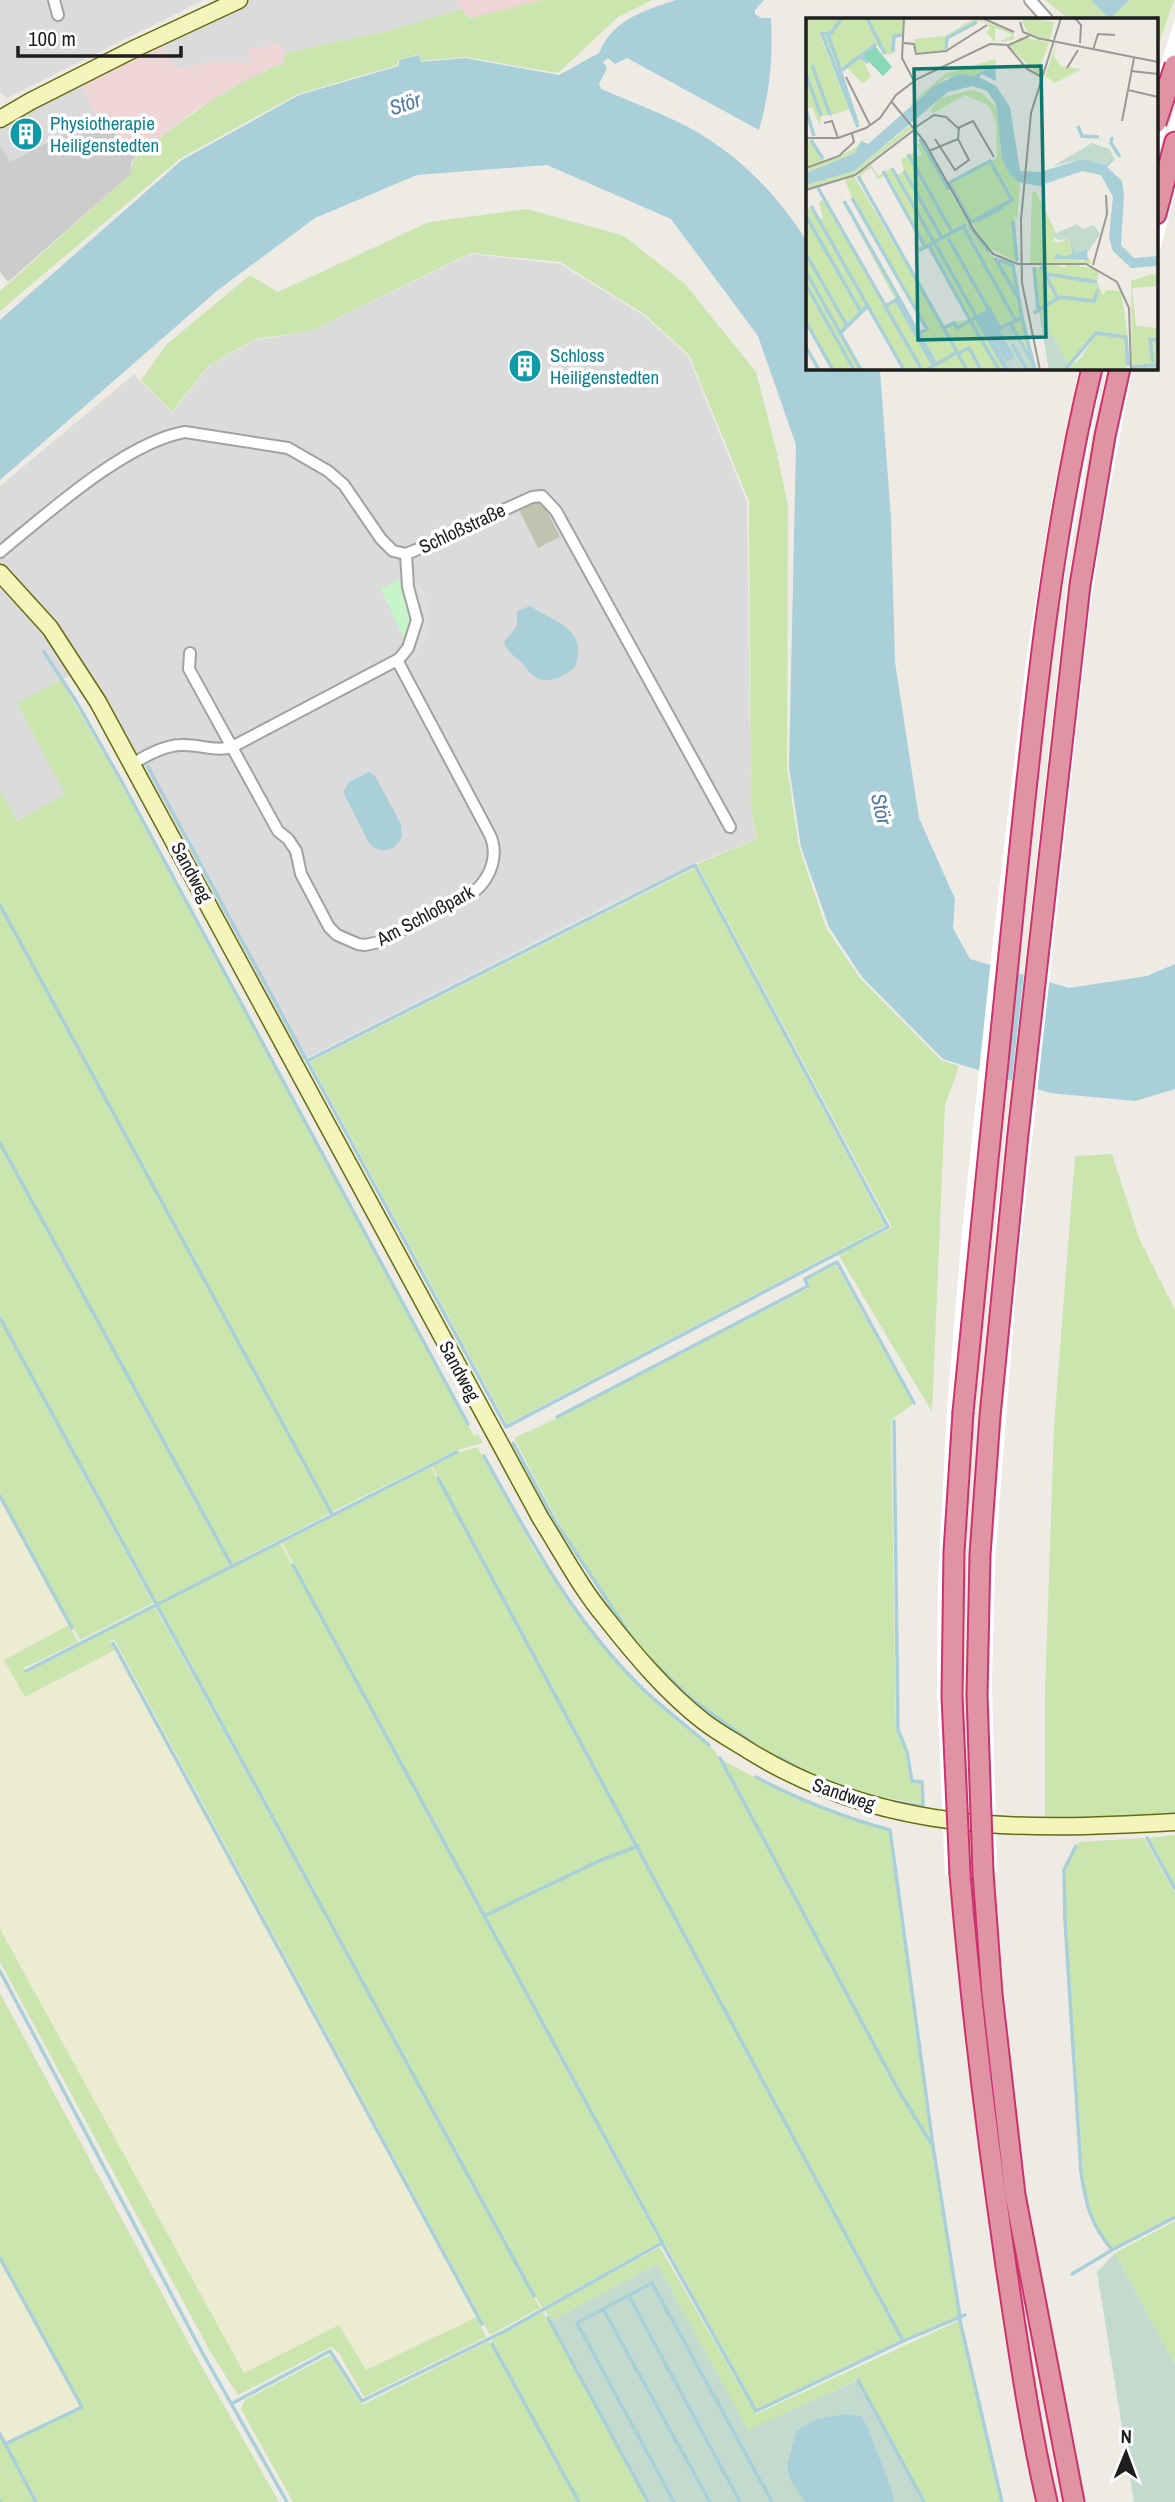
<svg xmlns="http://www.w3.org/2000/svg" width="1175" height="2502" viewBox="0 0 1175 2502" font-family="'Archivo Narrow',sans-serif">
<rect width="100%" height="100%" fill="#eeebe5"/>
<g fill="#dcdbdb">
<polygon points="0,0 204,0 7,98 0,92"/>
<polygon points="245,0 457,0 461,9 388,31 285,53 277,44 247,50 253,62 212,62 175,69 160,41"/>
<polygon points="80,83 97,117 10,162 0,145 0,130"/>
<polygon points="471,254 560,264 643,315 688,356 747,502 751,812 756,839 697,863 609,905 299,1062 84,668 17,704 66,794 16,821 0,790 0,571 3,568 0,564 0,486 134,374 172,413 209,366 255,340 311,331"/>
</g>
<g fill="#eed6d6">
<polygon points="457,0 542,0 470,18 461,9"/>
<polygon points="160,41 175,69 212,62 252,62 247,49 277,44 285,53 285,63 264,71 194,111 138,155 97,117 80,83"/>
</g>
<polygon fill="#ccc" points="97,117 137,155 131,163 132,173 8,282 0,272 0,145 10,162"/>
<polygon fill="#c2c2b1" points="540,497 560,537 538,548 518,508"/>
<g fill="#ebecd2">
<polygon points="0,1499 69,1625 5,1660 25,1697 115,1650 477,2317 366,2370 338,2325 244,2374 0,1929"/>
<polygon points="0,2260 80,2406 6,2442 0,2431"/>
</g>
<g fill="#cbe5af">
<path d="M542,0H653L618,17L558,73L465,57L421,61L419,54L398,60V65L298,94L181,158L0,311V291L132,173V163L138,155C186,117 227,86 284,63L285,53L388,31L461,9L470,18Z"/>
<polygon points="1045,0 1091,0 1106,16 1112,16 1129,0 1174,0 1156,52 1156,19 1068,19"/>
<polygon points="527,209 624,236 685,284 756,372 777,453 788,507 787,767 799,847 826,928 860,978 941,1060 959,1066 945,1106 932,1412 838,1254 892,1228 697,864 757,839 751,812 749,501 689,355 644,314 560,262 471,253 311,331 255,339 208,366 172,412 141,380 167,344 250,275 278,292 429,222"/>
<polygon points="61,680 121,784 474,1436 478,1434 483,1443 457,1450 332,1512 0,903 0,790 17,821 65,794 17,703"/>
<polygon points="695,868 885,1226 507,1424 310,1062"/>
<polygon points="0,907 331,1513 232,1564 0,1141"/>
<polygon points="0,1145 231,1565 156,1603 0,1315"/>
<polygon points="1112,1154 1139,1238 1175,1310 1175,1813 1045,1821 1045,1692 1054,1426 1075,1156"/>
<path d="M836,1265L913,1404L891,1420L896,1729L905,1751L910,1781L920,1783L921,1803C825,1794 734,1739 666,1673C658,1664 648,1656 640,1647C589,1583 551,1509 514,1438L555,1419L809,1288L808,1279Z"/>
<polygon points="0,1320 153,1603 80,1640 0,1494"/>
<polygon points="477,1447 536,1553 591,1632 642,1690 715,1751 899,2093 932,2146 959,2316 903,2339 432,1466 458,1453"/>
<polygon points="431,1467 636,1846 599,1860 484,1915 282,1543"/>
<polygon points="280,1543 660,2242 542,2308 157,1606"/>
<polygon points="155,1607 540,2308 490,2335 114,1639 110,1641 115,1650 25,1697 4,1660 69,1625 78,1642 24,1668 26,1673"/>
<path d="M722,1760C776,1789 829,1814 889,1830L931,2142L900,2093Z"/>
<polygon points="1175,1835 1175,1886 1149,1838"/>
<path d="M1144,1838L1175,1893V2215L1112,2248C1090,2222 1087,2204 1083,2172L1066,1921V1871L1079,1842Z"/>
<polygon points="637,1848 901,2340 756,2409 485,1917 599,1862"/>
<polygon points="0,1929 244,2373 339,2325 366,2370 477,2317 486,2337 364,2397 339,2353 331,2347 238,2395 211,2353 0,1962"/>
<polygon points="0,1993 194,2353 279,2502 38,2502 7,2444 83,2407 0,2255"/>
<polygon points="1175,2221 1175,2365 1115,2253"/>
<polygon points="660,2247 756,2414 958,2321 1001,2502 925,2502 859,2379 748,2431 657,2264 551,2321 545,2310"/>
<polygon points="543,2312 647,2502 580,2502 491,2340"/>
<polygon points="489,2341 578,2502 293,2502 241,2409 245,2400 330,2355 362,2405"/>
<polygon points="0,2435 5,2444 36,2502 2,2502 0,2499"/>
</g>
<g fill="#c3dbcf">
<polygon points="1115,2253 1175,2365 1175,2502 1134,2502 1097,2272"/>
<polygon points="657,2264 748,2430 858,2380 923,2502 894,2502 893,2494 804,2500 805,2502 649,2502 551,2321"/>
</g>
<polygon fill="#c5f5c8" points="400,579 413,619 405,641 381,589"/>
<polygon fill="#dedede" points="422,585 428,604 430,624 425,643 416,655 411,649 420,631 421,614 413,588"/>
<g fill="#a9cfd9">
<path d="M676,0H764L755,10V14L761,18H771C773,59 770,91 759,130L627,58L615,64L608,58L603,62L607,68L599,84L601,89C631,102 662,113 690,128C738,154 779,196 807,242L808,368H878L880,371L891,518L895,662L919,818L955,899L953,928L970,959L1069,988L1147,976L1175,964V1089L1135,1101L1050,1093L943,1059L862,977L829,927L801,847L789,767L796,445L758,336L671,219L547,165L417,175L315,218L218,290L0,480V320L182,160L299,95L399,66V60L419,55L421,62L465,58L559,75L599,53C613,19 643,11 676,0Z"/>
<polygon points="1091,0 1129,0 1113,16 1106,16"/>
<path d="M530,606C555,622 589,629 575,667C565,676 547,686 534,676C529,673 526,667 522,663C514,656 508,653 504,642L517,626V611Z"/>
<path d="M369,772L375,776L401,824L402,837C394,851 381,856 369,843L343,792L349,782Z"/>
<polygon points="847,2414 861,2416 867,2426 893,2494 894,2502 805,2502 791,2481 787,2466 796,2431 817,2419"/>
</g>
<g fill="#fff">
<polygon points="1175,19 1175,97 1156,161 1156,79"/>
<polygon points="1175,106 1175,193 1156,267 1156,170"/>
<polygon points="1079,368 1104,368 1057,620 1030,839 979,1338 971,1435 965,1533 963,1714 969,1874 945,1875 937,1686 938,1583 947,1408 962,1232 993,940 1027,653 1055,483"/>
<polygon points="1107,368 1133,368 1100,540 1087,635 1017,1277 995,1561 992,1683 997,1872 973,1873 967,1716 969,1578 979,1412 998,1206 1067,588"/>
</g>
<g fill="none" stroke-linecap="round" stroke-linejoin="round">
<g stroke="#a9cfd9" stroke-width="3.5">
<polyline points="44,652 76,701 123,784 468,1424"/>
<polyline points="148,767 307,1061"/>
<polygon points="695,865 888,1227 506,1427 307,1061"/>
<polyline points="0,905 332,1514"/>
<polyline points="0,1143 232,1566"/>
<polyline points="0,1318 534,2296"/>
<polyline points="557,1417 808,1286 805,1279 837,1262 914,1403"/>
<polyline points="894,1421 898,1730 907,1752 912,1781 922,1782 923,1806 895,1802"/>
<polyline points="513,1443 555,1521 634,1641"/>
<path d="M484,1456C529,1538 575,1624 644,1690C664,1709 688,1727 709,1745"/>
<polyline points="438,1478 903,2341"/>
<polyline points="0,1496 72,1628"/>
<polyline points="293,1565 662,2242"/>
<polyline points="113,1643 482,2324"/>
<polyline points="648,1657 689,1697 755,1745"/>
<polyline points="26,1671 457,1452"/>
<polyline points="778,1757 805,1772"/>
<polyline points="720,1758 900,2093 931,2143"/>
<path d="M756,1777C799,1800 843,1817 890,1830L933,2146L960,2317"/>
<polyline points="835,1784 854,1791"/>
<polyline points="1147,1838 1175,1889"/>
<path d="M1076,1846L1064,1870L1065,1921L1081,2172C1086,2205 1090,2223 1112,2250"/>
<polyline points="484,1916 599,1861 638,1846"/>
<polyline points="0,1971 203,2354 287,2502"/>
<polyline points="0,2258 82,2407 5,2444"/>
<polyline points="1072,2274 1112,2250 1175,2217"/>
<polyline points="629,2296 740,2502"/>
<polyline points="603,2309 710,2502"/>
<polyline points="959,2317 1002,2502"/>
<polyline points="548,2318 648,2502"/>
<polyline points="492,2344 579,2502"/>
<polyline points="858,2380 924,2502"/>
<polyline points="233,2403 330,2351 362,2401 505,2331 662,2243 756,2411 903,2341 965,2315"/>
<polyline points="0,2434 36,2502"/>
<polyline points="0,2501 1,2502"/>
<polyline points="674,2502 577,2323 652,2283 772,2502"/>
</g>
<defs>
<g id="street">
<polyline points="54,0 58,15"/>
<polyline points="1030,0 1047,19"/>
<path d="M0,552C48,513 126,442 185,432L288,448L328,471L344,485L381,539L393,551L406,554L416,550L532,497L542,496L556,511L730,827"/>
<path d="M190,653L189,669L278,831L288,839L296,851L301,874L329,927L337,935L358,944L365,945L379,942L475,891C491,877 499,855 490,835L397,660"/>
<path d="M134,763C147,755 165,745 181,745C199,744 215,752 232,747L399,659L408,648L417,620L408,587L406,554"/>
</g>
<g id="secondary">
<polyline points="0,119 31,101 136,48 239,0"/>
<path d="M0,573L50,628L98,702L541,1519C562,1552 580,1587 605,1617C634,1654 666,1692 703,1721C716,1731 730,1739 743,1747C879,1834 1021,1831 1175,1822"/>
</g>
<g id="highway">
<polyline points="1156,214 1175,142"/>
<path d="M963,1412C980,1236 998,1061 1016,885C1034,711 1051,538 1092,368"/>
<polyline points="983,1873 992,1994 1015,2195 1074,2502"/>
<path d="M960,1874C971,2005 987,2135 1006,2266C1018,2345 1029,2424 1047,2502"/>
</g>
</defs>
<use href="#street" stroke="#a2a2a2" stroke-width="14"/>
<use href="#secondary" stroke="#666d0d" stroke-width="19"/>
<use href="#highway" stroke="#cd326b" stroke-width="23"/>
<use href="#street" stroke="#fff" stroke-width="10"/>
<use href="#secondary" stroke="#f3f5bd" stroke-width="16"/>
<use href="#highway" stroke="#e093a3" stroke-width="19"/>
<defs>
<g id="highway-bridge">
<polyline points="1156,123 1175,65"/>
<polyline points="983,1873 977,1695 980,1555 990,1416 1018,1134 1080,585 1105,436 1120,368"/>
<polyline points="960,1874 952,1696 954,1552 963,1412"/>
</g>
</defs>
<use href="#highway-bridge" stroke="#cd326b" stroke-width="23" stroke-linecap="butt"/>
<use href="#highway-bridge" stroke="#e093a3" stroke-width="19"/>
</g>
<defs>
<symbol id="building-disc" viewBox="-11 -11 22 22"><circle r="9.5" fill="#0f9aa8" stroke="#fff"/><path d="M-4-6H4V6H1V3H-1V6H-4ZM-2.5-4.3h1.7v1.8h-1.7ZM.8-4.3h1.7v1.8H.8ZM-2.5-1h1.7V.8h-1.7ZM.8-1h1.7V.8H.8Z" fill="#fff"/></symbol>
</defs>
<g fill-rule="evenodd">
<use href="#building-disc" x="7" y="115" width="38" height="38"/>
<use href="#building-disc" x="506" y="347" width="38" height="38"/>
</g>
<g text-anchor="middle" stroke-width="7" stroke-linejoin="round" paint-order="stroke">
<g font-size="19" fill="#0d838f" stroke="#fff" text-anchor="start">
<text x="50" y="130">Physiotherapie<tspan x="50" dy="22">Heiligenstedten</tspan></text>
<text x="550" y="362">Schloss<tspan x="550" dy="22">Heiligenstedten</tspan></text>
</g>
<g font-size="19" fill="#1e1e1e" stroke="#fff">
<text transform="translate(462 528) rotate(-25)" y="7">Schloßstraße</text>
<text transform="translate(192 872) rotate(62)" y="7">Sandweg</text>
<text transform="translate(425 915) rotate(-28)" y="7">Am Schloßpark</text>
<text transform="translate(460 1371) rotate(62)" y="7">Sandweg</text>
<text transform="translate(844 1794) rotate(19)" y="7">Sandweg</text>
</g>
<g font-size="21" font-style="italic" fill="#4f7aa0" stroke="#fff">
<text transform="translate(405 104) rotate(-18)" y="7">Stör</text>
<text transform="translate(881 809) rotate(77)" y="7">Stör</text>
</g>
</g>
<g transform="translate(806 18)">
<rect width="352" height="352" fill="#eeebe5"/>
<path d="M0,0H97L98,17L87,18V36H79L70,26L55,38L65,58L57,66L40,49L35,53L53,104L50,105L16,16L13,15L43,91L26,97V102L24,97L15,98L14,108L6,89L0,91ZM169,0L208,15V22L192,24L207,17L189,10V24L180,14L184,11L181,6L173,3L141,20L139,32L111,35L108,21L139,18ZM219,0L248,4L244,22L223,16L216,4ZM214,19L243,24L232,56L203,29ZM250,26L248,38L255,48L276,51L249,65L239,58ZM189,41L190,45L168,58L140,60L98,91L139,56ZM165,72L176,75L190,89L196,141L214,164L211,202L204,191L209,201L211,244L180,228L166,205L201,185L165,204L143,165L191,140L190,104L183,88L159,77L127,95L124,92L135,80ZM103,108L106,111L47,157L0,172L3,166L48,153ZM60,119L49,135L0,155V122H6L19,144L48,131ZM115,124L175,226L189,240L207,247L228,347L205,307L193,313L172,301L200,352H98L63,290L35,317L55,352H27L0,304V187L13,202L17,200L13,184L18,181L79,288L89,281L27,165L113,315L121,311L45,178L39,162L48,158L152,336L52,155L65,147L72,158L85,150L90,158L98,153L95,141L108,134L111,139L116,137L111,127ZM65,150L72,161L79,158L118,226L111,230L113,234L124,229L163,301L138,307L58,167L55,157ZM226,174H230L250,215L247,223L241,221L251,225L261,221L268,235L258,239L251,235L248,241L279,243L283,239L285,246H224ZM260,245L293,252L291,264L297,277L300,272L315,273L322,319L311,317L320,321V351L260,352L276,339L288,318L263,347L230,288L227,251L245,246L260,250ZM346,256L352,257V268L326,270L330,308L352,310V352H338V346L326,347L325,263Z" fill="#cbe5af" fill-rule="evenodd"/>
<path d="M286,125L303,131L309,141L297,147L276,141L247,148ZM271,206L277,211L288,207L294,216L282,234L270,235L261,221L252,222L246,217ZM233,293L263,347L257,352H243ZM183,295L193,312L205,307L229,352H200L172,301Z" fill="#c3dbcf"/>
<path d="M69,28L86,49L77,58L57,38Z" fill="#89d8b7"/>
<path d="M189,46L190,63L176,56L173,59L190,68L204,89L214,153L234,154L276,141L298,147L309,141L301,149L316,163L318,176L315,227L328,240L352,238V248L325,250L307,233L303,219L307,179L295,157L276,153L233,168L212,164L203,155L196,141L190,86L181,73L167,68L142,74L48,153L0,167V155L49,135L55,123L62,126L128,68L153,56L168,58ZM264,224L270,235L281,232L282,242L248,241L251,235L258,239L267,235Z" fill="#a9cfd9"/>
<path fill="none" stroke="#a9cfd9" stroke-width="3.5" d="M36,0L25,15L16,16L52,109M61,0L79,36M22,17L34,51M140,31L141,20L171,4M87,34L88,18L96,17M62,45L55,38L70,26M6,47L24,97M36,52L54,38M31,54L34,52L51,105M0,56L15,98M0,92L8,118M272,108L276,118L293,119M306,119L305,125L314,139M114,121L143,172M5,122L17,141M102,136L146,214M184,143L206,182L165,204L143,165ZM86,150L170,298M77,153L118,227M98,153L136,220M52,158L161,352M12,170L79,287M46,180L121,311L113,315M38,183L130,346M5,188L98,352M0,198L55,294M171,203L197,189M207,203L211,243M163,207L183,234M158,210L210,303M142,220L183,292M123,228L164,302M114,232L160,207M0,236L41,308M189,240L211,278M193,242L207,247L216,300M235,248L251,279M228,249L232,291M0,254L55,352M240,256L291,264M0,267L48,352M228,295L254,279L288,283L292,271M180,299L205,342M171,301L200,352M178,301L202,343M216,301L229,352M0,304L27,352M165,304L193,352M205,307L226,343M138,310L148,305L151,310L184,292L194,310L216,300M35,314L61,288M206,326L221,352M0,329L13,352M153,335L163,330L175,352M347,344L344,321L352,322M326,349L352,347M116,352L79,288L90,282L127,347M120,352L150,335M202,352L174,301L183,297L207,340M259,352L290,315L320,319L322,348"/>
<path fill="none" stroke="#9b9995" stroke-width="2" d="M98,0L96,40L108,63M176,0L208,14M269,0L275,7L274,25M214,4L217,14L234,21M231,20L352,44M98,25L108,26L110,36L140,33L181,7M201,27L221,51L236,59M287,32L292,16L309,17M328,40L322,72L352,79M261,50L272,32M325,53L352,56M40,59L64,107M85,83L118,123L169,214L187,236L212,246H280L311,264L323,290L325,352M316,103L322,72M18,105L26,103L32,120M107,111L128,97L140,99L152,110L167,103L188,139M0,120H32L60,110L74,100L90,77L111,61L184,26L203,27L223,18M129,121L149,152L163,142L152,121M123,133L152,121L153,110M0,150L33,138L48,124L46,116M0,172L49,157L108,112M287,247L301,196L300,177M234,352L216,265L215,202L225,95L255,0"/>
<path fill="#0f766e" fill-opacity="0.15" stroke="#0f766e" stroke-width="3.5" d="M235,48L240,319L112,322L108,51Z"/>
<rect width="352" height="352" fill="none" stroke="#1e1e1e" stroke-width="3.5"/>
</g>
<g transform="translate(1126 2453) rotate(1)" stroke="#ffffff" stroke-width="5" paint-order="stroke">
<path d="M0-5L12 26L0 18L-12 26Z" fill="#1e1e1e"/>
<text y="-10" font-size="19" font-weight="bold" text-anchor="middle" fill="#1e1e1e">N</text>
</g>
<path d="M18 46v10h163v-10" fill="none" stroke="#1e1e1e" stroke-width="3.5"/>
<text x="28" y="46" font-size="21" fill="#1e1e1e" stroke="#ffffff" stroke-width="5" paint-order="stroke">100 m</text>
</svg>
